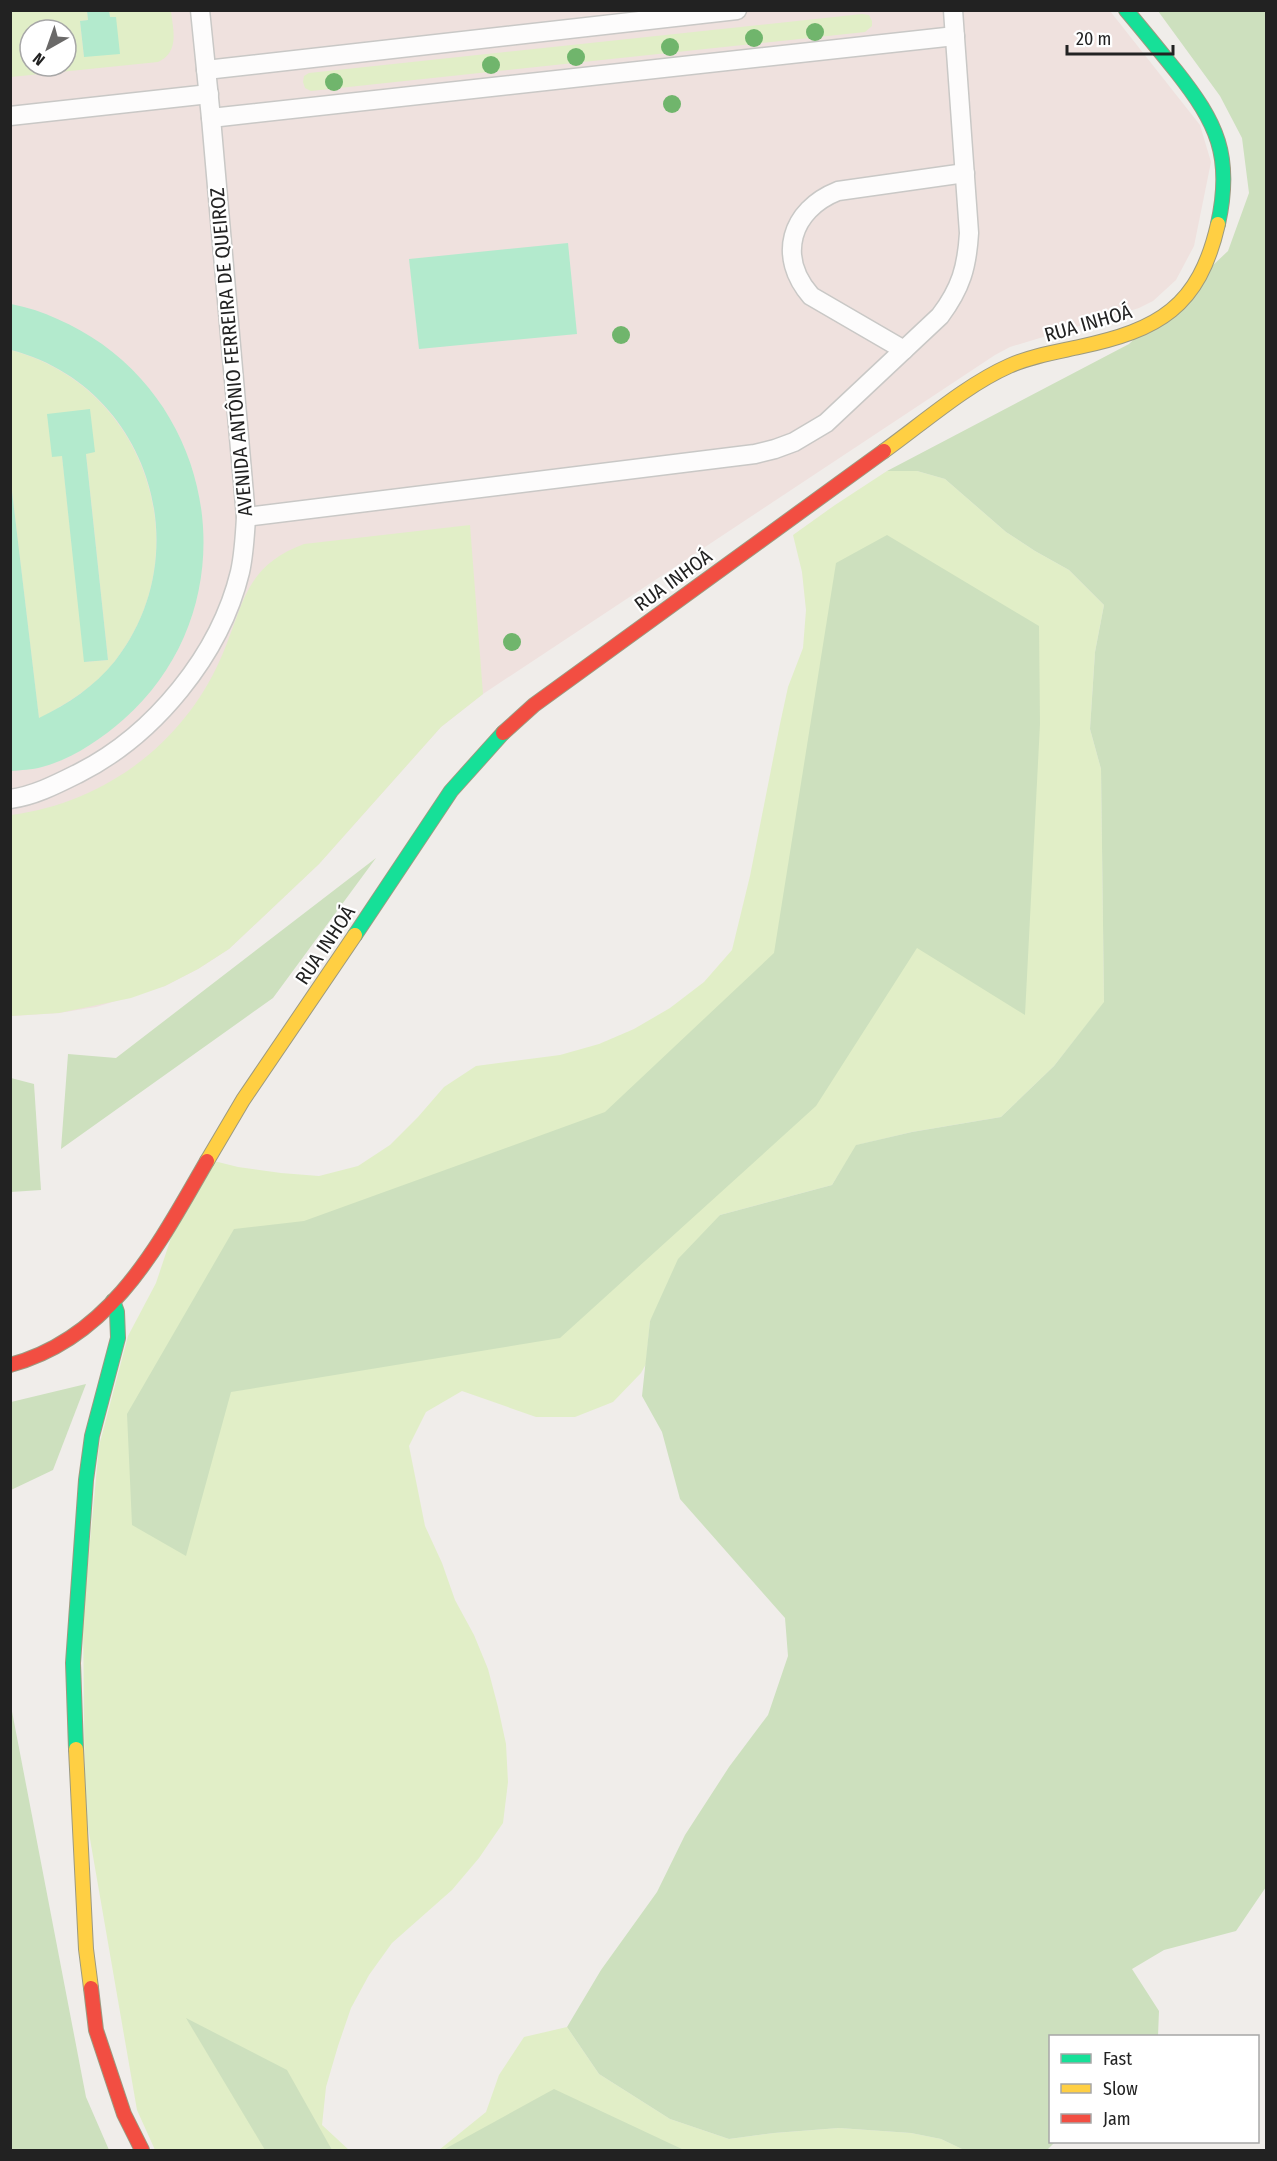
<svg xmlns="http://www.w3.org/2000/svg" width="1277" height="2161" viewBox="0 0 1277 2161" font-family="'Fira Sans Condensed',sans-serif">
<rect width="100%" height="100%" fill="#f0edea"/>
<path fill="#efe1de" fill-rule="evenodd" d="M11,11H1110L1200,125L1211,162L1194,246L1176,280L1153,301L1139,308L1010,347L995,355L483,694L441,727L319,864L229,949L198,969L165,986L96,1007L59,1013L11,1016ZM30,30H66V66H30Z"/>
<g fill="#e1eec7" fill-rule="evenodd">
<path d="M11,11H87L88,20L80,21L84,57L116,17H109V11H171C173,30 180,52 158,62L11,77ZM30,30H66V66H30Z"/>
<polygon points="862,14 869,15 872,21 872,26 865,32 311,91 305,88 303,82 304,76 309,73"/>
<path d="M10,350C146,385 201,551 115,661C95,687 67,703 39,719L11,483ZM95,452L86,453L108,660L85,662L62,456Z"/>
<polygon points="887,471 917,471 945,479 1006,532 1035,551 1069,570 1104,605 1095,652 1090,729 1101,769 1104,1003 1054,1066 1001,1117 912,1132 857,1145 832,1185 720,1215 650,1321 646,1364 641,1373 613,1402 575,1417 536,1417 462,1391 426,1412 409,1446 425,1526 442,1563 455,1600 474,1635 488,1669 498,1707 506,1744 508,1782 503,1823 479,1858 452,1890 392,1943 369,1975 351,2008 338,2046 326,2087 322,2125 349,2150 155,2150 137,2110 85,1810 83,1617 99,1446 128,1336 156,1283 172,1235 214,1161 238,1167 281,1173 319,1176 358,1166 390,1145 418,1117 444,1087 476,1066 560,1055 599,1044 634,1029 670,1008 704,982 732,950 750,876 780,724 788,687 803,648 806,610 802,572 793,535 835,505"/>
<path d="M470,525L483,694L441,727L319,864L229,949L198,969L165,986L131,998L59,1013L11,1016V815C103,803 182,745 220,660C244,607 242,567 304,544Z"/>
<polygon points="567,2027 599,2074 670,2119 729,2139 774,2133 839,2128 911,2133 941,2139 964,2150 439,2150 486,2112 499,2075 524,2037"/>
</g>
<g fill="#cde0be">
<polygon points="1158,11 1266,11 1266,1887 1236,1931 1164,1950 1132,1969 1159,2011 1158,2036 1050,2036 1050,2142 1055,2142 1047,2150 964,2150 941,2139 911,2133 839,2128 774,2133 729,2139 670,2119 599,2074 567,2027 601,1970 657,1892 685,1835 729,1767 768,1715 788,1656 785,1618 680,1499 662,1432 642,1396 650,1321 678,1259 720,1215 832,1185 856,1145 912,1132 1001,1117 1054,1066 1104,1002 1101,769 1090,729 1095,652 1104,605 1069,570 1035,551 1006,532 945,479 917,471 887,471 1129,344 1228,251 1249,193 1242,138 1220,96"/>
<polygon points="887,535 1039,626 1040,724 1025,1015 917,948 816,1106 560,1338 231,1392 186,1556 132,1525 127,1414 234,1229 304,1221 605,1112 774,953 836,563"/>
<polygon points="376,858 273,998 61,1149 68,1054 116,1058"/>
<polygon points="11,1078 34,1084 41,1190 11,1192"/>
<polygon points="86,1384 53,1470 11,1490 11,1402"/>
<polygon points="10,1701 86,2097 109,2150 11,2150"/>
<polygon points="186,2018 287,2070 332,2150 265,2150"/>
<polygon points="554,2089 684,2150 443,2150"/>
</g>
<g fill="#b3eacd">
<polygon points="87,11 109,11 110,17 116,17 120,54 84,57 80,21 88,20"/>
<polygon points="568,243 577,334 419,349 409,259"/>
<path d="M11,304C43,310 74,325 102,344C226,433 240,617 124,719C100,740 72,759 42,767C32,770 21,770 11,771V483L39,718C68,704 95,686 115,661C201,550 147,385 11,350Z"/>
<polygon points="90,409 95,452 86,454 108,660 84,662 62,456 52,457 47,414"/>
</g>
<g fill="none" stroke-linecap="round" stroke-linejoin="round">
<defs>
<g id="lane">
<polyline points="206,70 737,10"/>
<polyline points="10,116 209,94"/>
<polyline points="211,118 955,36"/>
<path d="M904,350L811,296C777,257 790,210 838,191L965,173"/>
<path d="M246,517L755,454L775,449L794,442L826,423L940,316C961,288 967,267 969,233L953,10"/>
<path d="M10,799C34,796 57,784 79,773C154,735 220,655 240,572C244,554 245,535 246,517L211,118L200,10"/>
</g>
<g id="fast">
<path d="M1126,10C1143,30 1159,50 1176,71C1217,123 1233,156 1218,224"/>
<polyline points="355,935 451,791 503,733"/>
<polyline points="76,1749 73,1663 86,1480 92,1436 118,1338 117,1312 113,1301"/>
</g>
<g id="slow">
<path d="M884,451C923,423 966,385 1009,366C1031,356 1056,352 1079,347C1159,330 1199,307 1218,224"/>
<polyline points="207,1161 243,1100 355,935"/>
<polyline points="76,1749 86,1949 91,1988"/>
</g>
<g id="jam">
<polyline points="503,733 534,705 884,451"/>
<path d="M10,1365C111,1338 158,1246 207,1161"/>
<polyline points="91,1988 96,2030 124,2114 142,2150"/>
</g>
</defs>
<use href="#lane" stroke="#c9c8c6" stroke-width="21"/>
<use href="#fast" stroke="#9c9a80" stroke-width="16"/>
<use href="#slow" stroke="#9c9a80" stroke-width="16"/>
<use href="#jam" stroke="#9c9a80" stroke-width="16"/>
<use href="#lane" stroke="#fdfcfc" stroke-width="18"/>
<use href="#fast" stroke="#16e098" stroke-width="14"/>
<use href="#slow" stroke="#ffcf43" stroke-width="14"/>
<use href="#jam" stroke="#f24e42" stroke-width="14"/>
</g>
<g fill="#70b56c">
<circle cx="815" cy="32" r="9"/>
<circle cx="754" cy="38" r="9"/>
<circle cx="670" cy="47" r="9"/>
<circle cx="576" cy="57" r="9"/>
<circle cx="491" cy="65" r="9"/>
<circle cx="334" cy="82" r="9"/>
<circle cx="672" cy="104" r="9"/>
<circle cx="621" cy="335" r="9"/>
<circle cx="512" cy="642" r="9"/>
</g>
<g text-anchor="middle" stroke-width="4.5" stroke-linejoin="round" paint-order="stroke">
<g font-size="20" fill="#222" stroke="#fff">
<text transform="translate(1088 323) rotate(-16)" y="7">RUA INHOÁ</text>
<text transform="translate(231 352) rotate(-95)" y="7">AVENIDA ANTÔNIO FERREIRA DE QUEIROZ</text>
<text transform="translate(673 580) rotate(-36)" y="7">RUA INHOÁ</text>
<text transform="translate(325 945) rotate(-56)" y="7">RUA INHOÁ</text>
</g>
</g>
<rect width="1277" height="2161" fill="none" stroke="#222222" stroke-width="24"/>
<rect x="1049" y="2035" width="210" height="108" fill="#ffffff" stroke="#a7a7a7" stroke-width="1.5"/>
<rect x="1061" y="2054" width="30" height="9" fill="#16e098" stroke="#a7a7a7" stroke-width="1.5"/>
<text x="1103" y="2065" font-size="18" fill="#222222">Fast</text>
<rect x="1061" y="2084" width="30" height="9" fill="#ffcf43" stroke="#a7a7a7" stroke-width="1.5"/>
<text x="1103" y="2095" font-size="18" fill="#222222">Slow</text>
<rect x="1061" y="2114" width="30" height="9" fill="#f24e42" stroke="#a7a7a7" stroke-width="1.5"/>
<text x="1103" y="2125" font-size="18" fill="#222222">Jam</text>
<g transform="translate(48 48) rotate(220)"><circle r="28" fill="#ffffff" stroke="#a7a7a7" stroke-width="1.5"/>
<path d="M0-4.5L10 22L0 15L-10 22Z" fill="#6a6968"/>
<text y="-9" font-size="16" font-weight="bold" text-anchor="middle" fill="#222222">N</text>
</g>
<path d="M1067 45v9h106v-9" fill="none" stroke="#222222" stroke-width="3"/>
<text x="1076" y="45" font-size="18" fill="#222222" stroke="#ffffff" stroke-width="4.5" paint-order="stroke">20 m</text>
</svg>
